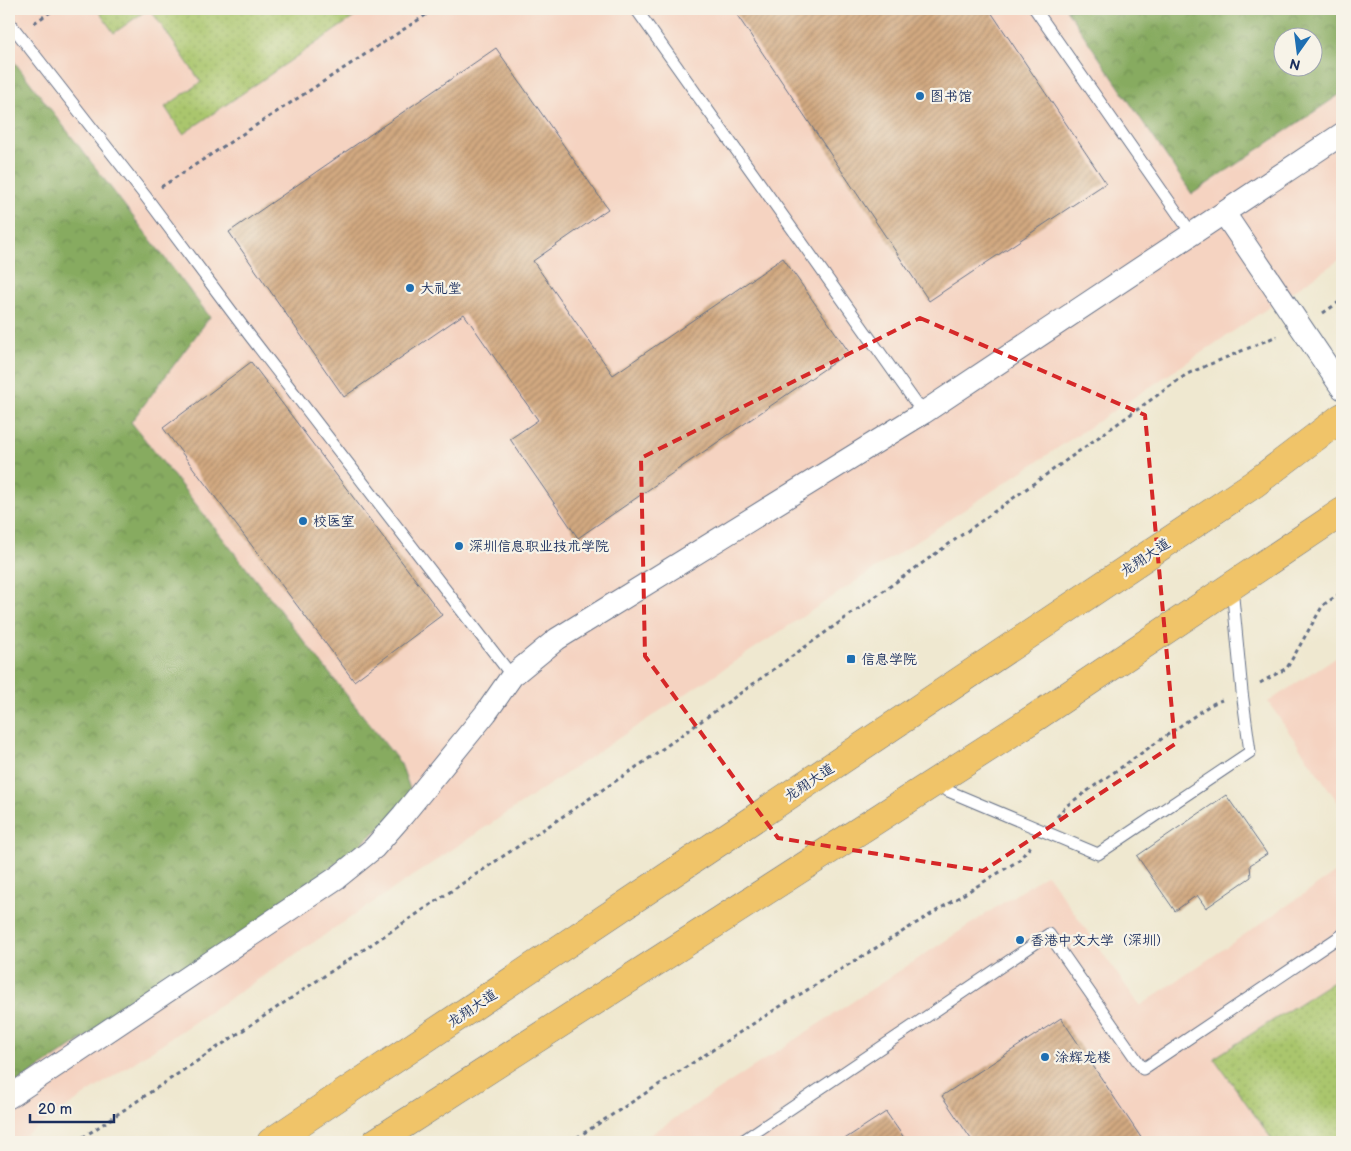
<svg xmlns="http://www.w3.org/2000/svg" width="1351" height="1151" viewBox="0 0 1351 1151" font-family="'Balsamiq Sans','LXGW WenKai TC',sans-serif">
<defs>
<pattern id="grass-dots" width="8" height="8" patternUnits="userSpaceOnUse" patternTransform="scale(1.25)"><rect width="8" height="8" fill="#aac66d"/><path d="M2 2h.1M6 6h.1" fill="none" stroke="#92aa61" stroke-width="1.8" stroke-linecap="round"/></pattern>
<pattern id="forest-crowns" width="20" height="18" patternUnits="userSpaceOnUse" patternTransform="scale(1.25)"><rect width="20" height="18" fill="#87ab60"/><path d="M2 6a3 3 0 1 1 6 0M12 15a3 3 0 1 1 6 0" fill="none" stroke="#6e8c52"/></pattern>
<pattern id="building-hatch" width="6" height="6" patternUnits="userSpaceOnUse" patternTransform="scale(1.25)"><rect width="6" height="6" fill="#d2a980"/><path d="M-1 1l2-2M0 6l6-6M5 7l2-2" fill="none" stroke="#aa8a6c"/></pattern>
</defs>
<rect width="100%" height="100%" fill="#f7f3e8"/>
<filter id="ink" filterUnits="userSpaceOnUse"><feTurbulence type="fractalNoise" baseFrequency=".02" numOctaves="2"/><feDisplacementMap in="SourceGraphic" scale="10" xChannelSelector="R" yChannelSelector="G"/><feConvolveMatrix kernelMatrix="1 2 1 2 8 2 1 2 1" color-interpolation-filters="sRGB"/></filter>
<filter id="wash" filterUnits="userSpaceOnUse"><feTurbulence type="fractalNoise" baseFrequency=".0096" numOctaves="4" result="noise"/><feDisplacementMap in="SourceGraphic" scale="20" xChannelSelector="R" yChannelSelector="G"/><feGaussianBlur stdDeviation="1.12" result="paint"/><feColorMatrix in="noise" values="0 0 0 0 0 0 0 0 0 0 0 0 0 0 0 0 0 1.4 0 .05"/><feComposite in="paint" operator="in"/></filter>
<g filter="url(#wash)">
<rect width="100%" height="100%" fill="#efe8d0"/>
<g fill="#f5d3c1" fill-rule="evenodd">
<path d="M9,9H1342V258L1189,361L631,730L15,1142H9ZM1284,38H1314V68H1284Z"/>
<polygon points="1342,653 1342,808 1268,702"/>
<polygon points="1342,868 1342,1142 639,1142 1047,874 1140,1006"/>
</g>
<g fill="url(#grass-dots)" stroke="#627a66">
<polygon points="97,9 148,9 114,33"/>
<polygon points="150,9 366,9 183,134 165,107 201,82"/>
<polygon points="1342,976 1342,1142 1274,1142 1214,1058"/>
</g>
<g fill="url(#forest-crowns)" stroke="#516d5f" fill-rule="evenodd">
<path d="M1066,9H1335L1342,20V93L1192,194ZM1284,38H1314V68H1284Z"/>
<polygon points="9,55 210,317 131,422 401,764 411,792 393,817 350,853 243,934 9,1088"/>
</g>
<g id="blocks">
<g fill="url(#building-hatch)">
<polygon points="733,9 989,9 1106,183 929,301"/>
<polygon points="496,48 608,209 533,261 613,375 783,258 849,352 578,538 510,439 538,420 464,314 344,397 229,232"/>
<polygon points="251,362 442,615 354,681 163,428"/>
<polygon points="1226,795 1267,854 1250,865 1251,877 1206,908 1197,895 1175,911 1137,856"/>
<polygon points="1061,1018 1144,1142 973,1142 942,1096"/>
<polygon points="886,1112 907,1142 840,1142"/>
</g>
</g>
</g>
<g filter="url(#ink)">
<use href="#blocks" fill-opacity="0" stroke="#657086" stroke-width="1"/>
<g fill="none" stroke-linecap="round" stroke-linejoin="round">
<defs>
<g id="lane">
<polyline points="636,9 923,413"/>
<polyline points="1035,9 1192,234"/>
<polyline points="9,22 146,197 250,336 512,676"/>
<polyline points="934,785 1098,854 1250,752 1242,692 1232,587"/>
<polyline points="741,1142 1049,934 1143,1069 1342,935"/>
</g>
<g id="street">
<polyline points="1224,213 1342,388"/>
<polyline points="9,1097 338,877 374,848 403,815 486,713 512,676 557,639 923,413 1342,134"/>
</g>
<g id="primary">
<polyline points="271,1142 1254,484 1342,417"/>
<polyline points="376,1142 1036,717 1342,512"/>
</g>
</defs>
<use href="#lane" stroke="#657086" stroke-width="13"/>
<use href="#street" stroke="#657086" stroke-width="24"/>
<use href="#primary" stroke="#657086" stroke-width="29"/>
<g stroke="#657086" stroke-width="3" stroke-dasharray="4 4" stroke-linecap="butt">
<polyline points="34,23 55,9"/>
<polyline points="161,187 435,9"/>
<polyline points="1323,313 1342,300"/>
<polyline points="1260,683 1287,668 1323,605 1342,592"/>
<polyline points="1057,817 1066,806 1210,705 1222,700"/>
<polyline points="76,1142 644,762 1187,374 1277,336"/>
<polyline points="570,1142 776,1009 1018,861 1031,846"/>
</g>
<use href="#lane" stroke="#fff" stroke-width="11"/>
<use href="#street" stroke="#fff" stroke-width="22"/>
<use href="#primary" stroke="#f0c469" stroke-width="28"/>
</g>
</g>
<path fill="none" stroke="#d62828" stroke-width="4" stroke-dasharray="10 6" stroke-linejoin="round" d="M920,318L1145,415L1175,744L983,871L778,838L645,656L641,458Z"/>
<g fill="#1f6fb2" stroke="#f7f3e8" stroke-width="2">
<circle cx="920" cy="96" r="5"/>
<circle cx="410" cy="288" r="5"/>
<circle cx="303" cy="521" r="5"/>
<circle cx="459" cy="546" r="5"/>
<rect x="846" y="654" width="10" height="10" rx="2.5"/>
<circle cx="1020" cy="940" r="5"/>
<circle cx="1045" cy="1057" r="5"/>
</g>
<g text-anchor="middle" stroke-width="4.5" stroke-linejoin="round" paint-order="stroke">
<g font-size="14" fill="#1b2f5e" stroke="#f7f3e8" text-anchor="start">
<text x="930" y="101">图书馆</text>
<text x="420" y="293">大礼堂</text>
<text x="313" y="526">校医室</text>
<text x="469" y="551">深圳信息职业技术学院</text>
<text x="861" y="664">信息学院</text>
<text x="1030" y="945">香港中文大学（深圳）</text>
<text x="1055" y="1062">涂辉龙楼</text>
</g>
<g font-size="14" fill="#1b2f5e" stroke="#f7f3e8">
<text transform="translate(1145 557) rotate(-34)" y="5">龙翔大道</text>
<text transform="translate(809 782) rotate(-34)" y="5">龙翔大道</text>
<text transform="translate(472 1008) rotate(-34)" y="5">龙翔大道</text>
</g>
</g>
<rect width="1351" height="1151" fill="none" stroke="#f7f3e8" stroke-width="30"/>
<g transform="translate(1298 52) rotate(194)"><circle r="24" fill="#f7f3e8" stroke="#9fa5b1"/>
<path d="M0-4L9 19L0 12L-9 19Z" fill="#1f6fb2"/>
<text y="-8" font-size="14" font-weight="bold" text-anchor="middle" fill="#1b2f5e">N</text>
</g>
<path d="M30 1114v8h84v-8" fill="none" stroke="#1b2f5e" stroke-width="2.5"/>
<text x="38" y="1114" font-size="15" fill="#1b2f5e" stroke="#f7f3e8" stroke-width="4" paint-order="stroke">20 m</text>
</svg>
